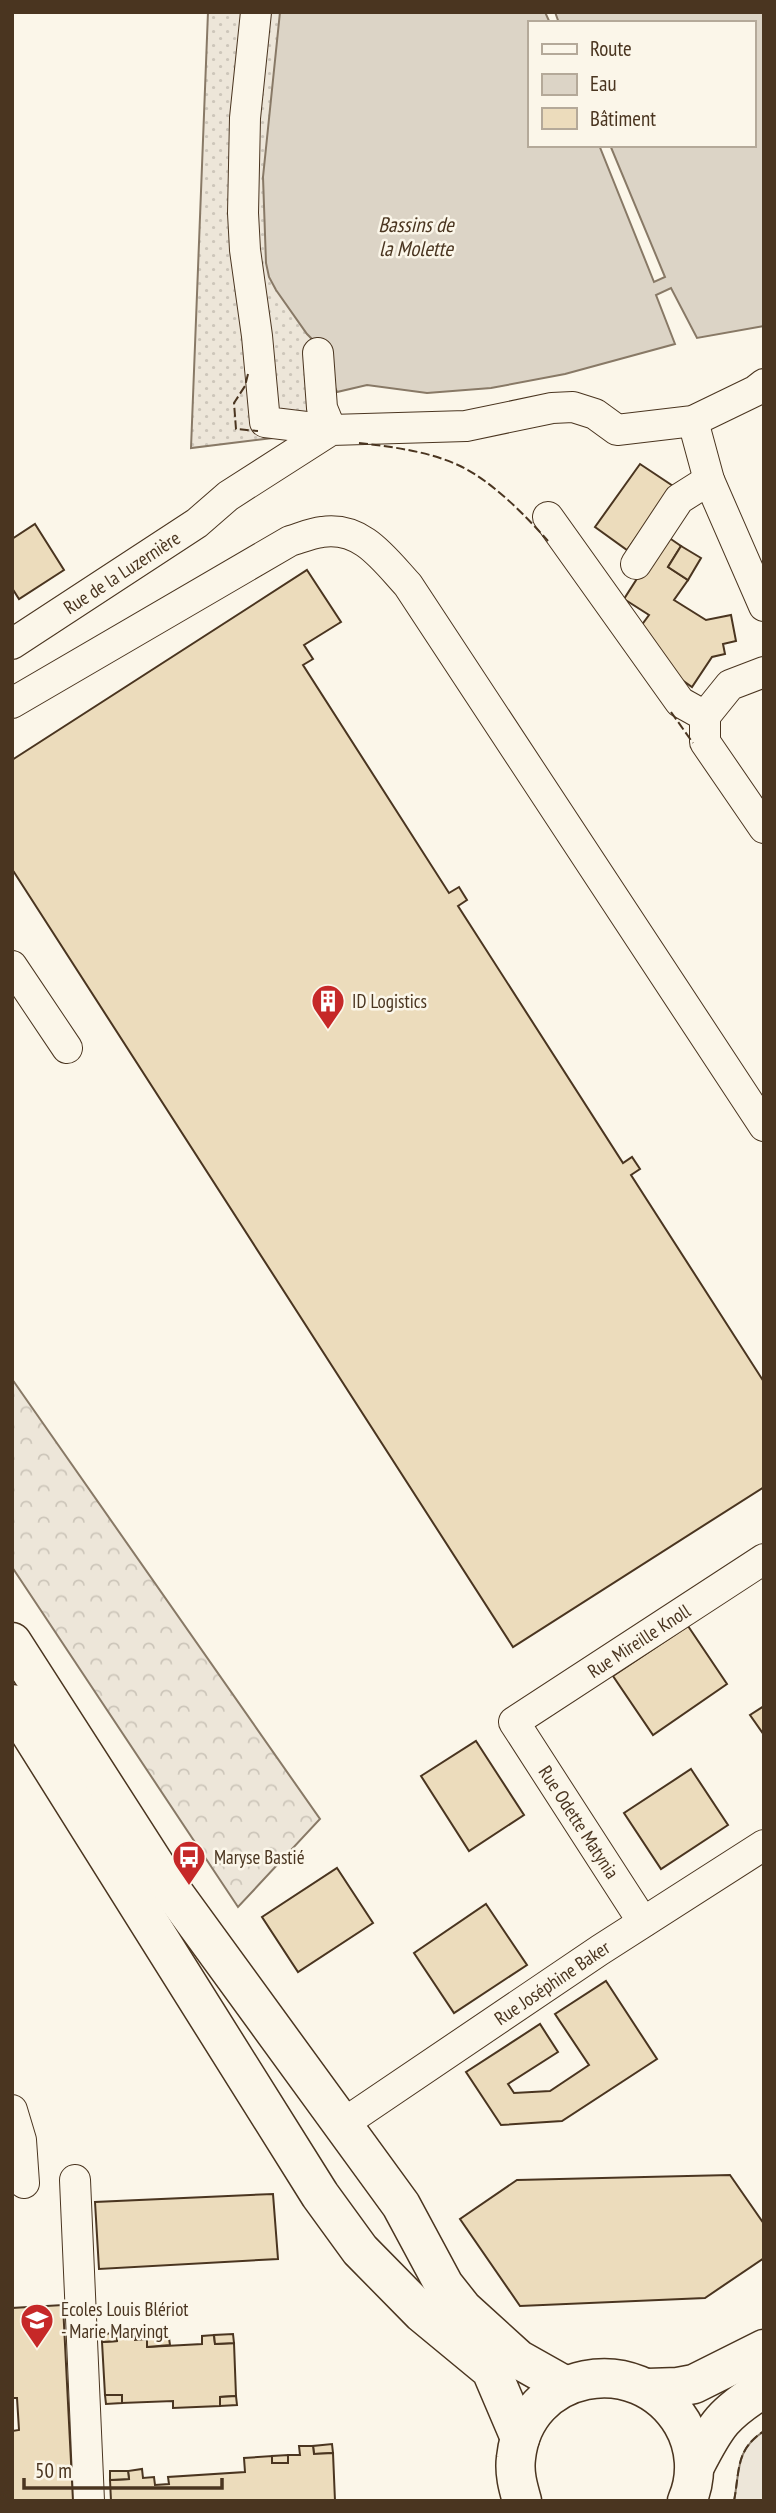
<svg xmlns="http://www.w3.org/2000/svg" width="776" height="2513" viewBox="0 0 776 2513" font-family="'PT Sans Narrow',sans-serif">
<defs>
<pattern id="grass-dots" width="8" height="8" patternUnits="userSpaceOnUse" patternTransform="scale(1.75)"><rect width="8" height="8" fill="#ede6d9"/><path d="M2 2h.1M6 6h.1" fill="none" stroke="#cdc6ba" stroke-width="1.8" stroke-linecap="round"/></pattern>
<pattern id="forest-crowns" width="20" height="18" patternUnits="userSpaceOnUse" patternTransform="scale(1.75)"><rect width="20" height="18" fill="#ede6d9"/><path d="M2 6a3 3 0 1 1 6 0M12 15a3 3 0 1 1 6 0" fill="none" stroke="#cdc6ba"/></pattern>
</defs>
<rect width="100%" height="100%" fill="#fbf6e9"/>
<polygon fill="url(#grass-dots)" stroke="#887966" stroke-width="2" points="208,12 294,12 309,330 331,424 273,438 191,448"/>
<polygon fill="url(#forest-crowns)" stroke="#887966" stroke-width="2" points="12,1379 320,1819 238,1907 12,1567"/>
<path fill="#ede6d9" stroke="#887966" stroke-width="2" d="M764,2431V2501H734C740,2470 735,2450 764,2431Z"/>
<polygon fill="#dcd4c6" stroke="#887966" stroke-width="2" points="280,12 545,12 550,23 529,23 529,145 599,145 654,282 665,277 610,145 753,145 753,23 559,23 555,12 764,12 764,326 697,338 671,288 656,295 675,344 565,374 491,388 427,393 367,385 337,392 330,377 327,354 307,334 276,290 269,277 266,263 263,177"/>
<g fill="#ecdcbc" stroke="#4a3520" stroke-width="2">
<polygon points="640,464 673,486 627,550 595,527"/>
<polygon points="35,524 64,570 19,599 12,588 12,539"/>
<polygon points="665,535 681,546 668,567 688,580 674,600 706,620 731,615 736,641 723,644 725,654 712,657 692,687 675,675 641,626 649,615 624,599"/>
<polygon points="681,546 701,558 688,580 668,567"/>
<polygon points="307,570 341,622 304,645 313,659 303,665 449,893 459,887 467,900 458,906 623,1163 632,1157 640,1169 631,1175 764,1382 764,1487 513,1647 12,869 12,760"/>
<polygon points="688,1626 727,1684 653,1735 613,1676"/>
<polygon points="764,1706 764,1735 750,1715"/>
<polygon points="476,1741 524,1815 469,1851 421,1776"/>
<polygon points="691,1769 728,1825 661,1869 624,1813"/>
<polygon points="337,1868 373,1923 298,1972 262,1917"/>
<polygon points="486,1904 527,1965 454,2013 414,1953"/>
<polygon points="606,1981 657,2059 562,2121 501,2125 466,2072 540,2024 558,2052 508,2084 514,2093 550,2091 589,2065 555,2014"/>
<polygon points="730,2175 764,2224 764,2258 705,2298 520,2306 460,2219 517,2180"/>
<polygon points="273,2194 278,2259 99,2269 95,2202"/>
<polygon points="63,2305 73,2501 12,2501 12,2431 19,2430 17,2398 12,2398 12,2308"/>
<polygon points="135,2332 135,2340 147,2339 147,2347 202,2344 202,2336 214,2335 215,2344 234,2343 236,2396 220,2397 220,2406 173,2408 173,2401 122,2403 122,2395 105,2395 102,2342 117,2341 117,2333"/>
<polygon points="117,2333 117,2341 102,2342 102,2334"/>
<polygon points="233,2334 234,2343 215,2344 214,2335"/>
<polygon points="169,2338 170,2345 147,2347 147,2339"/>
<polygon points="105,2395 122,2395 122,2403 106,2404"/>
<polygon points="236,2396 237,2405 220,2406 220,2397"/>
<polygon points="332,2444 333,2453 314,2454 313,2446"/>
<polygon points="299,2446 313,2446 314,2454 333,2453 335,2501 111,2501 110,2480 129,2479 128,2471 142,2469 143,2478 154,2477 155,2485 169,2484 168,2477 245,2472 244,2458 272,2456 272,2463 288,2463 288,2455 300,2455"/>
<polygon points="288,2455 288,2463 272,2463 272,2456"/>
<polygon points="110,2471 128,2471 129,2479 110,2480"/>
</g>
<g fill="none" stroke-linecap="round" stroke-linejoin="round">
<defs>
<g id="minor">
<polyline points="256,12 245,118 243,213 245,250 257,336 265,422 331,430"/>
<polyline points="318,353 322,408 331,430"/>
<polyline points="693,421 709,480 764,606"/>
<polyline points="548,517 680,702 705,716"/>
<polyline points="636,564 679,499 709,480"/>
<path id="s1" d="M12,644L197,523L228,496L331,430L466,426L552,408L573,407L595,414L617,430L693,421L755,391L764,384"/>
<polyline points="764,672 730,685 705,716 705,742 764,828"/>
<path d="M12,703L290,541C300,538 312,533 322,532C362,526 384,559 408,585L764,1126"/>
<polyline points="12,966 67,1048"/>
<path id="s2" d="M643,1922L514,1722L764,1559"/>
<polyline points="12,2110 21,2140 24,2183"/>
<path id="s3" d="M340,2122L356,2115L600,1950L764,1845"/>
<polyline points="75,2180 89,2501"/>
</g>
<g id="major">
<polyline points="12,1642 168,1885 401,2205 444,2285 463,2309 518,2359 566,2386"/>
<polyline points="12,1704 320,2195 360,2250 422,2313 491,2370 520,2438"/>
<polyline points="648,2388 678,2387 694,2384 764,2349"/>
<path d="M695,2466C717,2423 723,2414 764,2388"/>
<path d="M522,2501C518,2487 514,2473 516,2458C525,2371 637,2349 682,2423C696,2447 698,2476 687,2501"/>
</g>
</defs>
<use href="#minor" stroke="#4a3520" stroke-width="32"/>
<use href="#major" stroke="#4a3520" stroke-width="41"/>
<use href="#minor" stroke="#fbf6e9" stroke-width="30"/>
<use href="#major" stroke="#fbf6e9" stroke-width="38"/>
<g stroke="#4a3520" stroke-width="2" stroke-dasharray="9 3.5" stroke-linecap="butt">
<polyline points="248,374 245,386 234,403 236,429 258,431"/>
<path d="M359,443C393,447 427,451 458,465C491,480 525,515 548,541"/>
<polyline points="671,712 693,743"/>
<path d="M734,2501C740,2470 735,2450 764,2431"/>
</g>
</g>
<defs>
<symbol id="building-pin" viewBox="-11 -11 22 30"><path d="M0 17L-7.5 6A9.5 9.5 0 1 1 7.5 6Z" fill="#c62828" stroke="#fbf6e9"/><path d="M-4-6H4V6H1V3H-1V6H-4ZM-2.5-4.3h1.7v1.8h-1.7ZM.8-4.3h1.7v1.8H.8ZM-2.5-1h1.7V.8h-1.7ZM.8-1h1.7V.8H.8Z" fill="#fff"/></symbol>
<symbol id="bus-pin" viewBox="-11 -11 22 30"><path d="M0 17L-7.5 6A9.5 9.5 0 1 1 7.5 6Z" fill="#c62828" stroke="#fbf6e9"/><path d="M-5-6H5V4H4V6H2V4H-2V6H-4V4H-5ZM-3.5-4V0h7V-4ZM-3.5 1.2v1.5H-2V1.2ZM2 1.2v1.5H3.5V1.2Z" fill="#fff"/></symbol>
<symbol id="school-pin" viewBox="-11 -11 22 30"><path d="M0 17L-7.5 6A9.5 9.5 0 1 1 7.5 6Z" fill="#c62828" stroke="#fbf6e9"/><path d="M0-5L7-2L0 1L-7-2ZM-4 1L0 2.5L4 1V4Q0 6-4 4Z" fill="#fff"/></symbol>
</defs>
<g fill-rule="evenodd">
<use href="#building-pin" x="309" y="982" width="38" height="52"/>
<use href="#bus-pin" x="170" y="1838" width="38" height="52"/>
<use href="#school-pin" x="18" y="2301" width="38" height="52"/>
</g>
<g text-anchor="middle" stroke-width="5" stroke-linejoin="round" paint-order="stroke">
<g font-size="19" fill="#4a3520" stroke="#fbf6e9">
<text dy="7" stroke="none"><textPath href="#s1" startOffset="131">Rue de la Luzernière</textPath></text>
<text dy="7" stroke="none"><textPath href="#s2" startOffset="387">Rue Mireille Knoll</textPath></text>
<text transform="translate(579 1822) rotate(57)" y="7">Rue Odette Matynia</text>
<text dy="7" stroke="none"><textPath href="#s3" startOffset="254">Rue Joséphine Baker</textPath></text>
</g>
<g font-size="19" fill="#4a3520" stroke="#fbf6e9" text-anchor="start">
<text x="352" y="1008">ID Logistics</text>
<text x="214" y="1864">Maryse Bastié</text>
<text x="61" y="2316">Ecoles Louis Blériot<tspan x="61" dy="22">- Marie Marvingt</tspan></text>
</g>
<g font-size="21" font-style="italic" fill="#4a3520" stroke="#fbf6e9">
<text x="416" y="232">Bassins de<tspan x="416" dy="24">la Molette</tspan></text>
</g>
</g>
<rect width="776" height="2513" fill="none" stroke="#4a3520" stroke-width="28"/>
<rect x="528" y="21" width="228" height="126" fill="#fbf6e9" stroke="#b4a999" stroke-width="2"/>
<rect x="542" y="44" width="35" height="10" fill="#fbf6e9" stroke="#b4a999" stroke-width="2"/>
<text x="590" y="56" font-size="21" fill="#4a3520">Route</text>
<rect x="542" y="74" width="35" height="21" fill="#dcd4c6" stroke="#b4a999" stroke-width="2"/>
<text x="590" y="91" font-size="21" fill="#4a3520">Eau</text>
<rect x="542" y="108" width="35" height="21" fill="#ecdcbc" stroke="#b4a999" stroke-width="2"/>
<text x="590" y="126" font-size="21" fill="#4a3520">Bâtiment</text>
<path d="M24 2478v10h198v-10" fill="none" stroke="#4a3520" stroke-width="3.5"/>
<text x="35" y="2478" font-size="21" fill="#4a3520" stroke="#fbf6e9" stroke-width="5" paint-order="stroke">50 m</text>
</svg>
